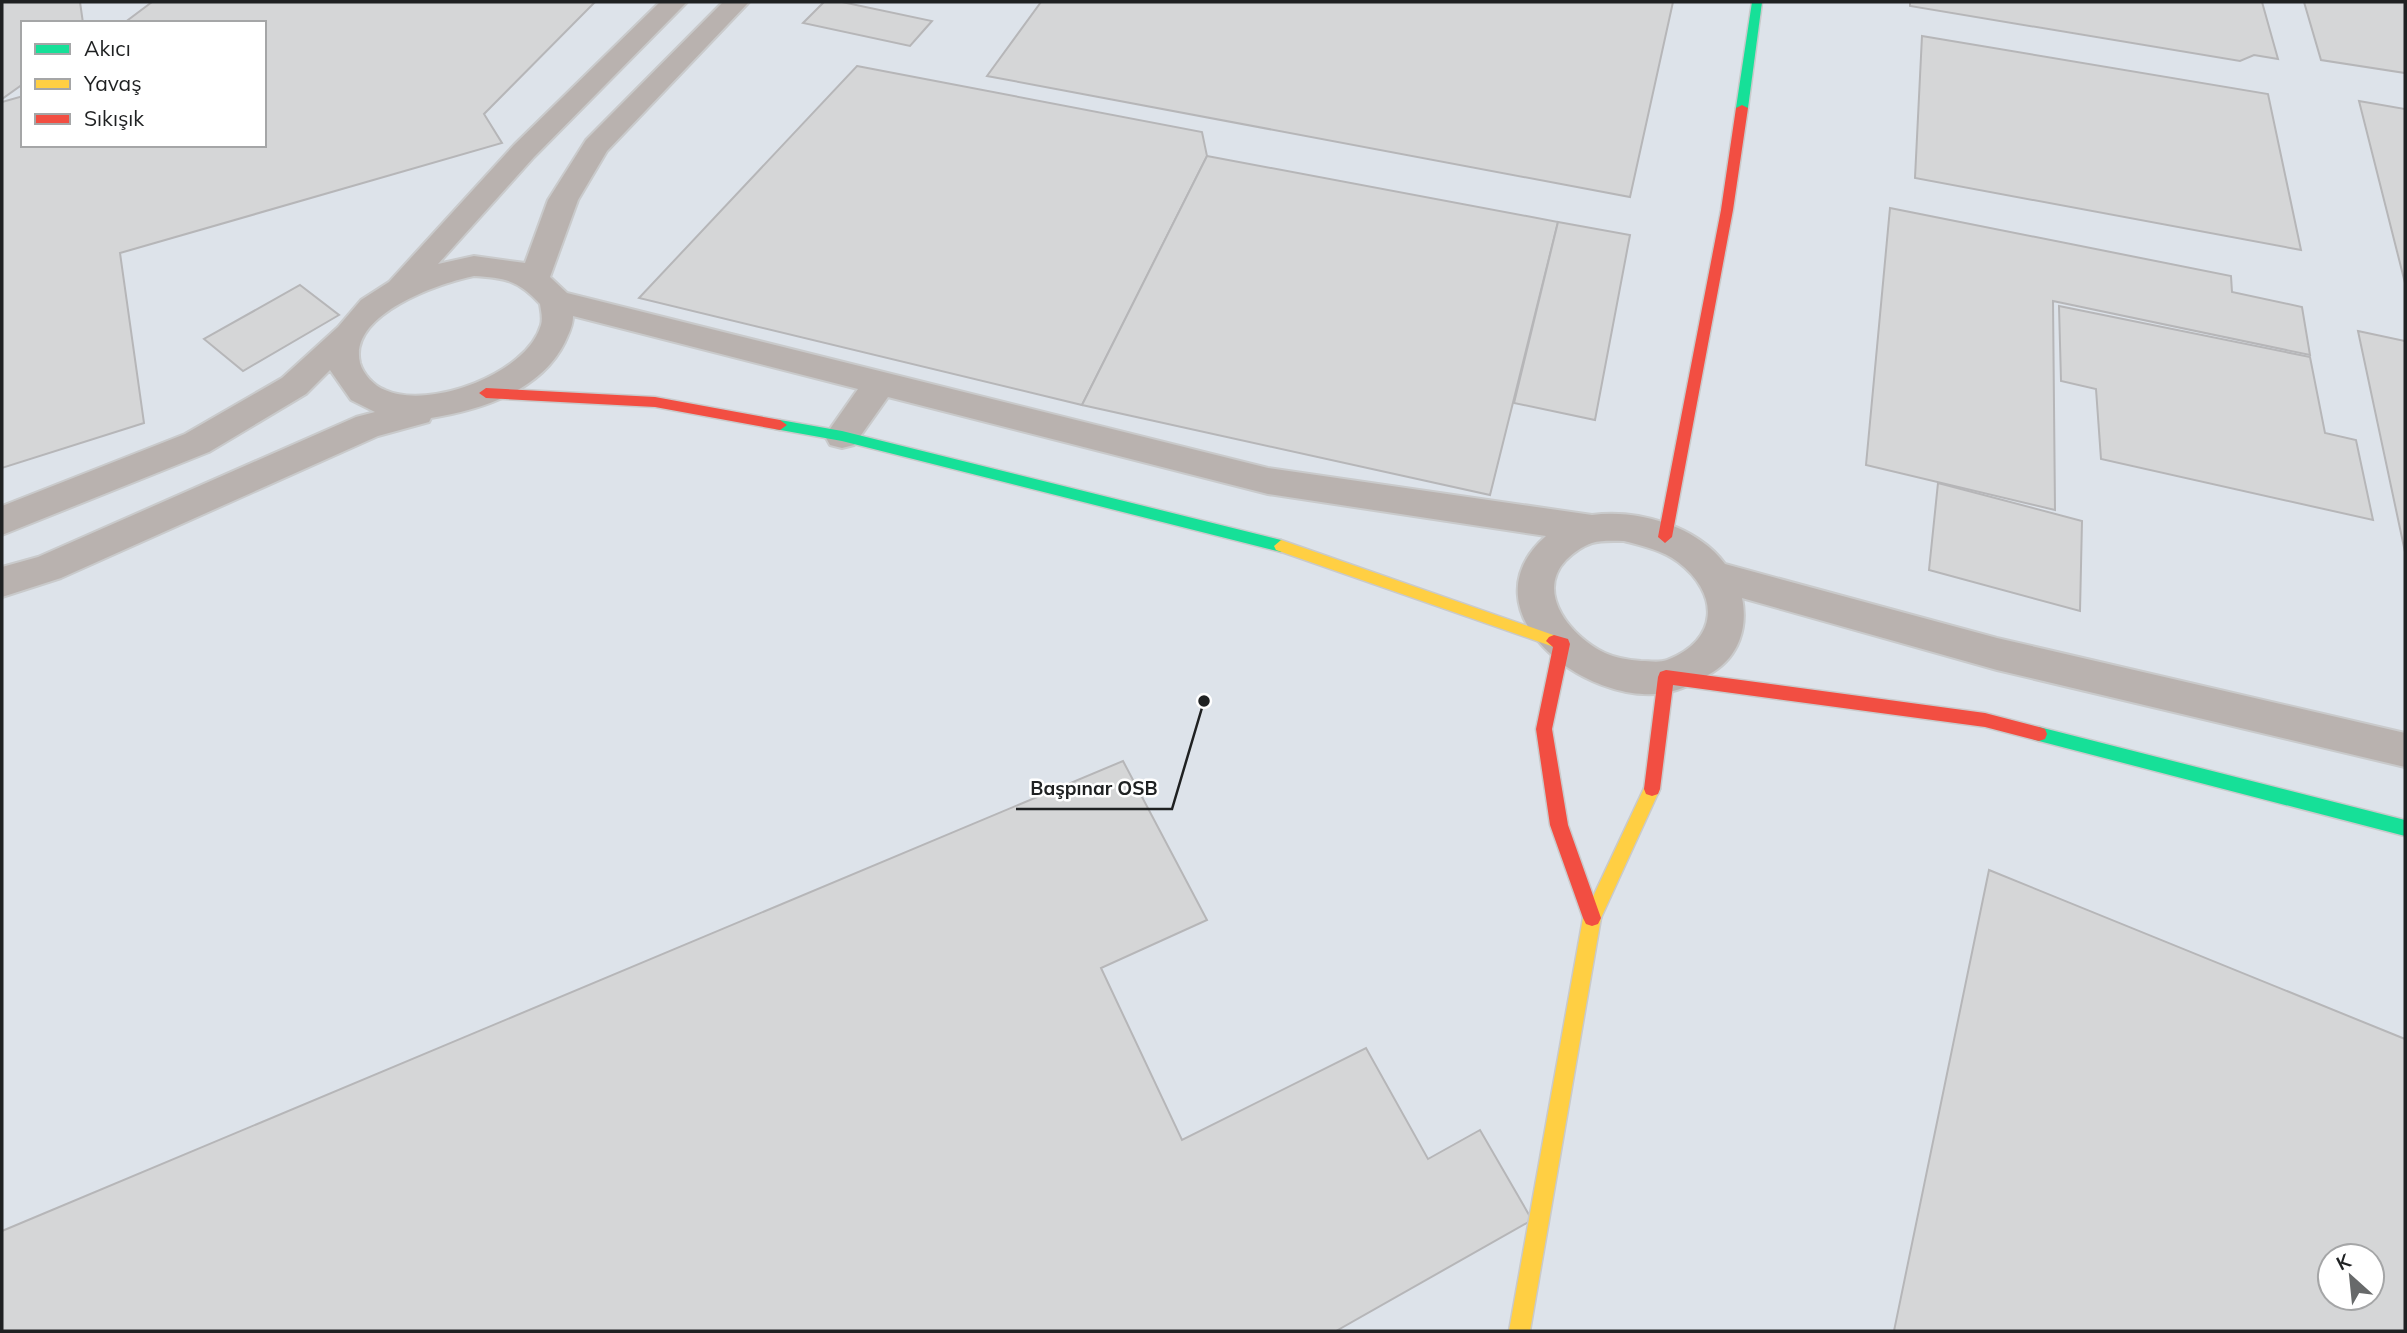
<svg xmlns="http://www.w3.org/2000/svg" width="2407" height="1333" viewBox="0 0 2407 1333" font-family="Mulish,sans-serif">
<rect width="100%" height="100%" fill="#edeff1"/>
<path fill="#dde3ea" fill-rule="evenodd" d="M2,2H2405V1331H2ZM23,23H264V145H23ZM2330,1256H2372V1298H2330Z"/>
<g fill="#d5d6d7" stroke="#b6b6b8" stroke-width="2" fill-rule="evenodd">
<polygon points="2,2 80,2 83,23 23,23 23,84 2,99"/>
<polygon points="152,2 595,2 484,114 502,143 120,253 144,423 2,468 2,102 23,96 23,145 264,145 264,23 124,23"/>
<polygon points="824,2 842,2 932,21 910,46 803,23"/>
<polygon points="1041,2 1673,2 1630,197 987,76"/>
<polygon points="1910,2 2262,2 2278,59 2254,55 2240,61 1910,6"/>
<polygon points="2304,2 2405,2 2405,73 2321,60"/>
<polygon points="1922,36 2268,94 2301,250 1915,178"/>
<polygon points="857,66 1202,132 1207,156 1082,405 639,298"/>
<polygon points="2359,101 2405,109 2405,283"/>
<polygon points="1207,156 1558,222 1490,495 1082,405"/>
<polygon points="1890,208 2231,276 2232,292 2302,307 2310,355 2053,301 2055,510 1866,465"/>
<polygon points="1558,222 1630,235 1595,420 1514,403"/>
<polygon points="300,285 339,315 243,371 204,339"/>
<polygon points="2059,306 2310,357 2325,433 2356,440 2373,520 2101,459 2096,389 2061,381"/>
<polygon points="2358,331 2405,341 2405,552"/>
<polygon points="1938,483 2082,521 2080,611 1929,570"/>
<polygon points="1123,761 1207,920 1101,968 1182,1140 1366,1048 1428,1159 1480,1130 1532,1220 1336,1331 2,1331 2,1231"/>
<path d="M1989,870L2405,1039V1331H1894ZM2330,1256H2372V1298H2330Z"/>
</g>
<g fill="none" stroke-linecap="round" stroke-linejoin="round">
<defs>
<path id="street" d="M660,2H687L534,157L438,264L474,256L525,263L548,200L586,140L723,2H749L607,151L578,200L550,277L567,293L1268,468L1592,515C1638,509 1697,526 1725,564L1997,638L2405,733V767L1997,670L1742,598C1748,627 1739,656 1713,672C1699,681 1682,690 1665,693C1584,706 1462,610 1546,536L1268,494L888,397L854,445L842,448L830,445L825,436L858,389L573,316C573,326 569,333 565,342C541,391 481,410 431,418L429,422L378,436L61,578L2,597V567L38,557L356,417L375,412L351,400L330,370L306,394L209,452L2,535V506L185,434L282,378L338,327L361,300L389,282L514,145ZM474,276C505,278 518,280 540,304C541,311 543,318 541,325C527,374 429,410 385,390C374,386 363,374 360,363C348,314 440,283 474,276ZM1624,541C1643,546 1662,550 1678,562C1720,594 1719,640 1667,660C1659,663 1649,661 1641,661C1629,660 1616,658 1605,653C1573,638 1534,594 1566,560C1573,553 1583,546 1592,543C1602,540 1614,541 1624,541Z"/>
<g id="fast">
<polygon points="1752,2 1762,2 1748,108 1742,111 1736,108"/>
<polygon points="780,420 842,431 1281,540 1288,546 1281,552 842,441 775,429 773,425"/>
<polygon points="2039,727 2405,820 2405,836 2039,741 2033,739 2031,734 2033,729"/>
</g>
<g id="slow">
<polygon points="1281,540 1559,637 1562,641 1559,645 1554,647 1276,550 1274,546"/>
<polygon points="1652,782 1658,784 1660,789 1601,918 1530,1331 1509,1331 1583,918 1646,784"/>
</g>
<g id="jam">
<polygon points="1742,105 1748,108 1733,210 1672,537 1665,543 1658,537 1721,210 1736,108"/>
<polygon points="486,388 655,397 780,420 787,425 780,430 655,407 486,398 479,393"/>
<polygon points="1554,635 1568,639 1570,644 1552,729 1568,825 1601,918 1598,924 1592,926 1586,924 1583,918 1550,825 1536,729 1553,647 1546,641 1549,637"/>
<polygon points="1666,670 1985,713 2039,727 2045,729 2047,734 2045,739 2039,741 1985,727 1673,685 1660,789 1658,794 1652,796 1646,794 1644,789 1658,677 1660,672"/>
</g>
</defs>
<use href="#street" stroke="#c9cacb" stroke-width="4"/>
<use href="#fast" stroke="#c9cacb" stroke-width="3"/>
<use href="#slow" stroke="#c9cacb" stroke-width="3"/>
<use href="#jam" stroke="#c9cacb" stroke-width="3"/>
<use href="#street" fill="#b9b2af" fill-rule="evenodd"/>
<use href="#fast" fill="#16e098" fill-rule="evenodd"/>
<use href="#slow" fill="#ffcf43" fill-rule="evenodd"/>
<use href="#jam" fill="#f24e42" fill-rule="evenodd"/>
</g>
<path fill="none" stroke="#1f2122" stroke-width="2.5" d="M1204 701L1172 809H1016"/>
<circle fill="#1f2122" stroke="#fff" stroke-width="2.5" cx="1204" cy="701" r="7"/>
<g font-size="19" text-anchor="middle" font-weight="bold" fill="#1f2122" stroke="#fff" stroke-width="5" stroke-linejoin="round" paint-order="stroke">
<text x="1094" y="795">Başpınar OSB</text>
</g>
<rect width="2407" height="1333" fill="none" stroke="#1f2122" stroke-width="7"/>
<rect x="21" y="21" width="245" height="126" fill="#ffffff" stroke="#a5a6a7" stroke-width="2"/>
<rect x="35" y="44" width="35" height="10" fill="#16e098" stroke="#a5a6a7" stroke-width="2"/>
<text x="84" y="56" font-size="21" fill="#1f2122">Akıcı</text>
<rect x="35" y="79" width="35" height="10" fill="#ffcf43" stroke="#a5a6a7" stroke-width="2"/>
<text x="84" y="91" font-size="21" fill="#1f2122">Yavaş</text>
<rect x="35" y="114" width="35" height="10" fill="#f24e42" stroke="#a5a6a7" stroke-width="2"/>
<text x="84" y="126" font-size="21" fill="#1f2122">Sıkışık</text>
<g transform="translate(2351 1277) rotate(333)"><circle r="33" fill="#ffffff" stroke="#a5a6a7" stroke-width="2"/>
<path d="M0-5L12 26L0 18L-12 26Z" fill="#67696a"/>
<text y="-10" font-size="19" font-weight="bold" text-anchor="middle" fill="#1f2122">K</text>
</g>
</svg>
